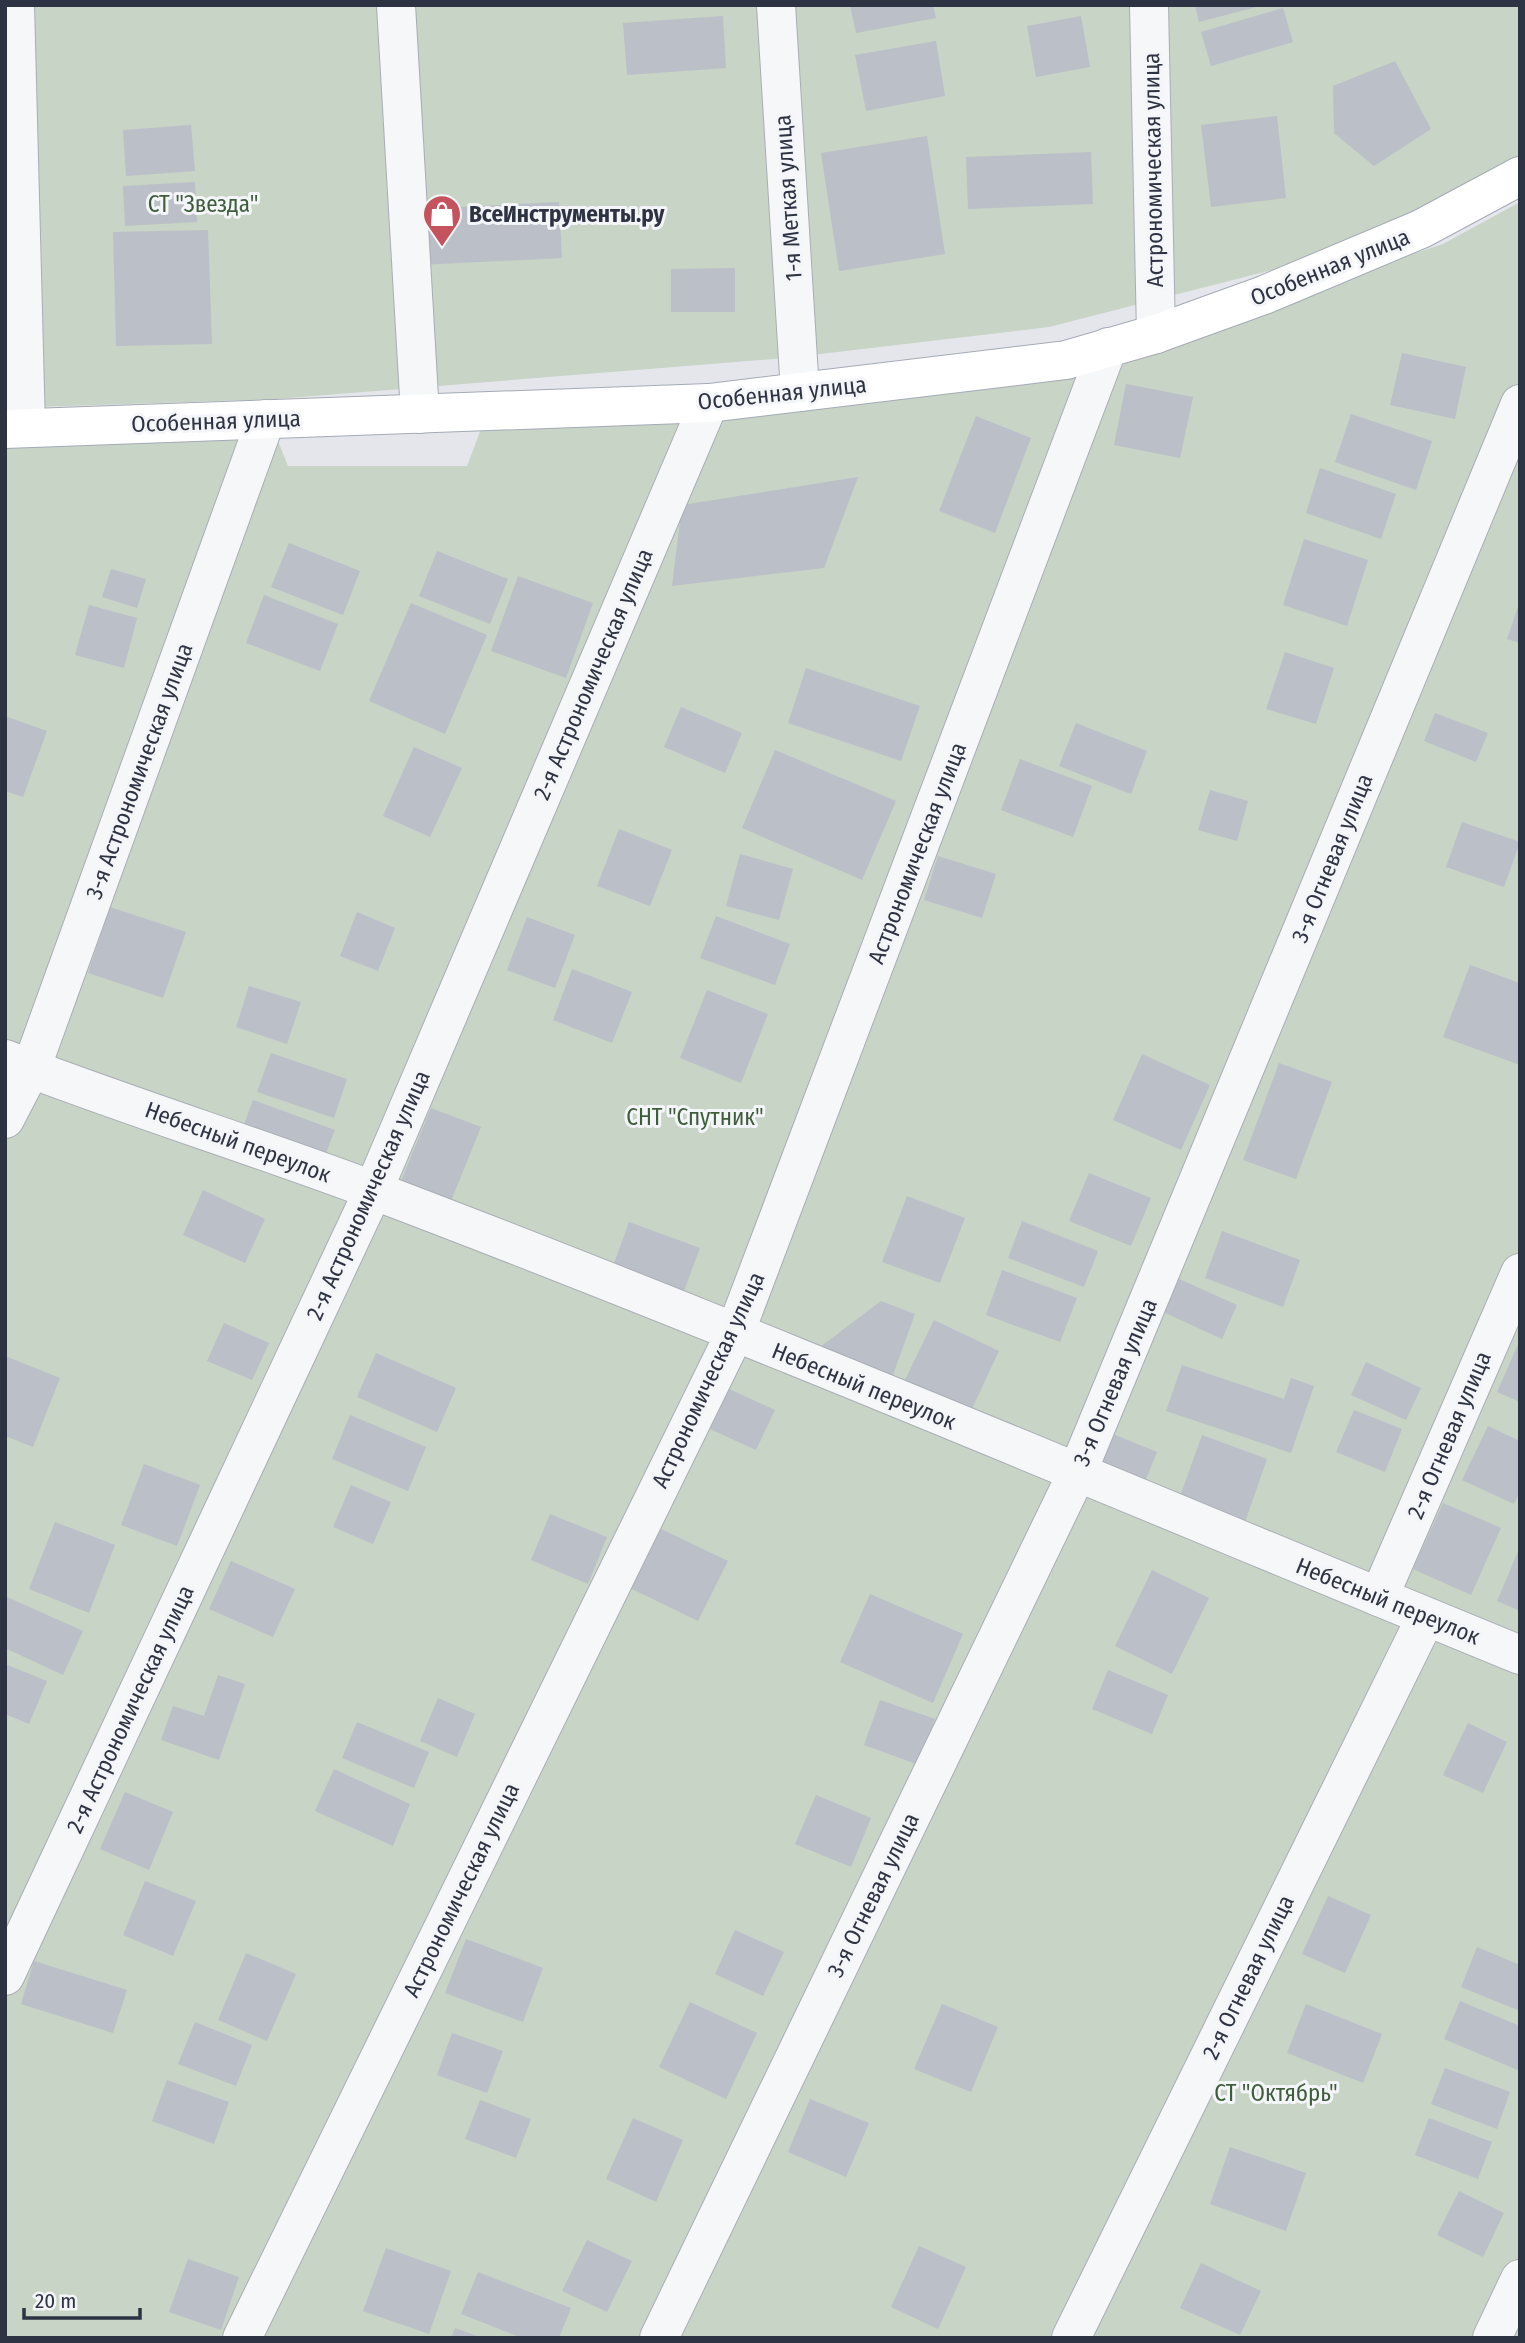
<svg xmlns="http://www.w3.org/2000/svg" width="1525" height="2343" viewBox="0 0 1525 2343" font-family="'Fira Sans Condensed',sans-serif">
<rect width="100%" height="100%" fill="#e4e6eb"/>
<g fill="#c8d4c6">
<polygon points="5,5 1520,5 1520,159 1311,260 1049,327 786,358 276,399 5,408"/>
<polygon points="1520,202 1520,2338 5,2338 5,443 274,431 288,466 467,466 481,429 1204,324 1443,244"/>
</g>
<g fill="#bbbfc7">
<polygon points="850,5 933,5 936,18 856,33"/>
<polygon points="1195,5 1260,5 1260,6 1199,22"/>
<polygon points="1283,8 1293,42 1211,66 1201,32"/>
<polygon points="723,16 726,68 627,75 623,23"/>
<polygon points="1081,16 1090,67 1036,77 1027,26"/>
<polygon points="936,41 945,96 866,111 855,55"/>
<polygon points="1395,61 1431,129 1374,166 1334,133 1333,86"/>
<polygon points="1277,116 1286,198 1211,207 1201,125"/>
<polygon points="191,125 195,171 126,176 123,130"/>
<polygon points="927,136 945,254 839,271 821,153"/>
<polygon points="1091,152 1093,204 968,209 966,157"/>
<polygon points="195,182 197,222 125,226 123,186"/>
<polygon points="559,202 562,258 419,265 417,209"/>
<polygon points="208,230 212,344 116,346 113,232"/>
<polygon points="735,268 735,312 671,312 671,269"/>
<polygon points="1402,353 1466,367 1455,419 1390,405"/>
<polygon points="1126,384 1193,397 1180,458 1114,445"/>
<polygon points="1351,414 1432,441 1416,490 1335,462"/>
<polygon points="976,416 1031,438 995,533 939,511"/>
<polygon points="1320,468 1396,494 1381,539 1306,513"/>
<polygon points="858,477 824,568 672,586 682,505"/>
<polygon points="1304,539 1368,560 1347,626 1283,605"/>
<polygon points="289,543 360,571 343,615 271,587"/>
<polygon points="437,551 508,579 490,624 419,596"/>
<polygon points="111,569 146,579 137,608 102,597"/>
<polygon points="518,576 593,603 566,678 491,651"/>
<polygon points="264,595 338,624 320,671 246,643"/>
<polygon points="1520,601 1520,643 1507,639"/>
<polygon points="411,603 487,635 445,734 369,701"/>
<polygon points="89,605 137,618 124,668 75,655"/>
<polygon points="1285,652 1334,668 1316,724 1266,709"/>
<polygon points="806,668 920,706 901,761 788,723"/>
<polygon points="681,707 742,733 725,773 664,747"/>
<polygon points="1435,713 1488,733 1476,762 1424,741"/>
<polygon points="5,716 47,731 23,797 5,791"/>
<polygon points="1076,723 1147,751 1131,794 1059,766"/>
<polygon points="414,747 462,768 430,837 383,816"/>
<polygon points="775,750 896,801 862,880 742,828"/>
<polygon points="1020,759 1092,786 1073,837 1001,810"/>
<polygon points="1210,790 1248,801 1237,841 1198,830"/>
<polygon points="1462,822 1520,842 1504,887 1446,867"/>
<polygon points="619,829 672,850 650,906 597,886"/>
<polygon points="740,854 793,869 779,920 726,906"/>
<polygon points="938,856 996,874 982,918 924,900"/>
<polygon points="110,907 186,932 163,998 88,973"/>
<polygon points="357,912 395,928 378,971 340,956"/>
<polygon points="716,916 790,944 775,985 700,958"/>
<polygon points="527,917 575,935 555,988 507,970"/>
<polygon points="1470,965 1520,983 1520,1065 1443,1037"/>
<polygon points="572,969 632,992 612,1043 553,1020"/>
<polygon points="249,986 301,1002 287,1044 236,1027"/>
<polygon points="707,990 768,1014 741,1083 680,1058"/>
<polygon points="271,1053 347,1079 334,1118 257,1092"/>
<polygon points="1142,1054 1210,1085 1181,1150 1113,1120"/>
<polygon points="1279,1063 1332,1082 1296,1179 1243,1160"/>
<polygon points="253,1100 335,1130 323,1161 242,1130"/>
<polygon points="431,1108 481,1127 451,1201 401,1181"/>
<polygon points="1089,1173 1151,1198 1131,1246 1069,1221"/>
<polygon points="203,1190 265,1219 245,1263 183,1235"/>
<polygon points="907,1196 965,1218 940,1283 882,1262"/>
<polygon points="1022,1221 1098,1251 1084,1287 1008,1258"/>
<polygon points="629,1222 700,1248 684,1291 613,1266"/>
<polygon points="1222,1231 1300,1260 1283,1307 1205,1278"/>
<polygon points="1002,1270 1077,1298 1060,1342 986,1315"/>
<polygon points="1177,1278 1237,1305 1222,1339 1161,1311"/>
<polygon points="881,1301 915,1314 890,1383 811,1354"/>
<polygon points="934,1320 999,1351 969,1415 903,1384"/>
<polygon points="224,1323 269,1343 252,1380 207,1361"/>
<polygon points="1520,1340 1520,1402 1497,1392"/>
<polygon points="376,1353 456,1388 437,1432 357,1397"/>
<polygon points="5,1356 60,1378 33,1447 5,1436"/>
<polygon points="1366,1362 1421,1388 1406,1420 1351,1395"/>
<polygon points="1182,1365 1284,1399 1291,1378 1314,1386 1291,1453 1166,1411"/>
<polygon points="729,1389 775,1410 756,1450 710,1429"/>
<polygon points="1354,1410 1402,1429 1385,1472 1336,1452"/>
<polygon points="350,1415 426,1447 408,1491 332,1459"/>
<polygon points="1488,1426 1520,1441 1520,1491 1514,1504 1462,1480"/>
<polygon points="1108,1432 1157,1452 1142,1489 1093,1469"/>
<polygon points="1202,1435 1267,1459 1244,1525 1178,1502"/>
<polygon points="144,1464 200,1485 177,1546 121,1525"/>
<polygon points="351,1485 391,1502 373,1544 333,1527"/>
<polygon points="1443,1503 1501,1528 1471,1595 1413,1569"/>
<polygon points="550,1514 607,1537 588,1584 531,1560"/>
<polygon points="55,1522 115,1545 89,1613 29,1589"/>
<polygon points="659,1528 728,1561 698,1621 630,1588"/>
<polygon points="1520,1547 1520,1611 1497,1601"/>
<polygon points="231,1561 295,1589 273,1637 209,1609"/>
<polygon points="1152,1570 1209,1598 1172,1674 1115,1646"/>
<polygon points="870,1594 963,1634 933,1703 840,1662"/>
<polygon points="7,1597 83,1631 63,1675 5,1648"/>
<polygon points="5,1664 47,1681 29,1724 5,1714"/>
<polygon points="1108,1670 1168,1695 1152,1734 1092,1709"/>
<polygon points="218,1675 245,1684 219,1760 161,1740 173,1706 204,1716"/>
<polygon points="438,1698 475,1714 457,1757 420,1741"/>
<polygon points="880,1700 935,1719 919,1765 864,1745"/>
<polygon points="357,1722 429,1752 414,1788 342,1758"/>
<polygon points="1468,1723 1507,1742 1483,1793 1443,1775"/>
<polygon points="334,1769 410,1804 393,1846 315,1811"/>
<polygon points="125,1792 173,1812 149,1870 100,1849"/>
<polygon points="816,1795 871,1818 851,1867 795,1844"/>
<polygon points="145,1881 196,1901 173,1956 123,1935"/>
<polygon points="1328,1896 1371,1915 1345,1973 1302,1954"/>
<polygon points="735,1930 784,1952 763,1996 715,1974"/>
<polygon points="466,1939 543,1968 523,2022 445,1993"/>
<polygon points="1477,1947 1520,1965 1520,2011 1461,1987"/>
<polygon points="246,1953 296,1974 267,2041 218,2020"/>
<polygon points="34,1961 127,1990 113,2033 21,2004"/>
<polygon points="1460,2001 1520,2026 1520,2071 1444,2039"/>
<polygon points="690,2002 757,2033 726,2099 659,2067"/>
<polygon points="942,2004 998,2027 971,2092 914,2069"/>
<polygon points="1306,2004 1382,2034 1363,2083 1287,2053"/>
<polygon points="195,2022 252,2045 236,2086 178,2064"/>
<polygon points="452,2033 503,2051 487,2093 437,2075"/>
<polygon points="1445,2068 1510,2092 1497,2129 1431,2104"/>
<polygon points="167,2080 229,2102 214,2144 152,2121"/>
<polygon points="810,2099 869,2123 846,2177 788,2152"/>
<polygon points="480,2100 531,2119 516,2158 465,2139"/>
<polygon points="633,2118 683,2140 656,2202 606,2179"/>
<polygon points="1429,2118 1492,2142 1478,2179 1415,2155"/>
<polygon points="1230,2147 1306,2173 1286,2231 1210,2204"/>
<polygon points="1459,2191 1504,2213 1483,2257 1437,2235"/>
<polygon points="587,2240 632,2261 607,2312 562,2291"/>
<polygon points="919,2246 966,2267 938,2329 891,2307"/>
<polygon points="386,2248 451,2271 429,2334 363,2311"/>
<polygon points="188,2259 239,2277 221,2330 169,2312"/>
<polygon points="1201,2263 1261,2291 1240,2335 1180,2308"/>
<polygon points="478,2272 571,2308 559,2338 522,2338 461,2314"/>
<polygon points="455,2328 480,2337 480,2338 451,2338"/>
</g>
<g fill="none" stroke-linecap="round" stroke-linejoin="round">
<defs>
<g id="minor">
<polyline points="15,5 26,428"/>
<polyline points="396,5 420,414"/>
<polyline points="776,5 800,392"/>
<polyline points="1149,5 1156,334"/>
<path d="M5,1059C127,1106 252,1145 375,1191C760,1337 1139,1499 1520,1655"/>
<polyline points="5,1119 31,1069 266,419"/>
<polyline points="1379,1597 1520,1273"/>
<polyline points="5,1976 373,1191 709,403"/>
<polyline points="242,2338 735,1333 1108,347"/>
<polyline points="659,2338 1077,1473 1520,404"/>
<polyline points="1071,2338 1426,1617"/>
<polyline points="1492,2338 1520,2279"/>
</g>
<polyline id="major" points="5,429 709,403 1066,360 1156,334 1264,295 1421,229 1520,176"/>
</defs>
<use href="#minor" stroke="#a9adb5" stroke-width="40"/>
<use href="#major" stroke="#a4aab6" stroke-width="40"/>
<use href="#minor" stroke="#f6f7f9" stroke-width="38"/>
<use href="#major" stroke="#fff" stroke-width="38"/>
</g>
<defs>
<symbol id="shop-pin" viewBox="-11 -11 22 30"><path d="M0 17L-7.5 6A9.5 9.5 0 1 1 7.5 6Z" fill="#c5535e" stroke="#f4f5f8"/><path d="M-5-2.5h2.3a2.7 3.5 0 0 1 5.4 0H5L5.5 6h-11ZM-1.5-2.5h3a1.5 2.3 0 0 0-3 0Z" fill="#fff"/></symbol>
</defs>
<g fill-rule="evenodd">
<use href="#shop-pin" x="420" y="192" width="44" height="60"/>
</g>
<g text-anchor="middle" stroke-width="6" stroke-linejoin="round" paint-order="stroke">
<g font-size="23" fill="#2d3342" stroke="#f4f5f8">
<text transform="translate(1153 170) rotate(-91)" y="8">Астрономическая улица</text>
<text transform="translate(788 198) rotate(-94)" y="8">1-я Меткая улица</text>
<text transform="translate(1330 267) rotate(-22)" y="8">Особенная улица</text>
<text transform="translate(782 393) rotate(-6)" y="8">Особенная улица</text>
<text transform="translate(216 421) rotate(-2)" y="8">Особенная улица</text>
<text transform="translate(593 674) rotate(-67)" y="8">2-я Астрономическая улица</text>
<text transform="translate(139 771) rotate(-70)" y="8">3-я Астрономическая улица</text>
<text transform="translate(917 853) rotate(-69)" y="8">Астрономическая улица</text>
<text transform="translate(1332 858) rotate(-68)" y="8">3-я Огневая улица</text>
<text transform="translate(238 1142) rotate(20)" y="8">Небесный переулок</text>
<text transform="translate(368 1195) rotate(-66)" y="8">2-я Астрономическая улица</text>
<text transform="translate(708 1380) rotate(-65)" y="8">Астрономическая улица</text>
<text transform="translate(1115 1382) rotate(-67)" y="8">3-я Огневая улица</text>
<text transform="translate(864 1386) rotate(22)" y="8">Небесный переулок</text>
<text transform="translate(1449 1435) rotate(-67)" y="8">2-я Огневая улица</text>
<text transform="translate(1388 1601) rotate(22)" y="8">Небесный переулок</text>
<text transform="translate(130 1709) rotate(-65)" y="8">2-я Астрономическая улица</text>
<text transform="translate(461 1890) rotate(-64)" y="8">Астрономическая улица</text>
<text transform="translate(873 1895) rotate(-64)" y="8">3-я Огневая улица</text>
<text transform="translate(1248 1977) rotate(-64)" y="8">2-я Огневая улица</text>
</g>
<g font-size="23" fill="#3f5d3b" stroke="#f4f5f8">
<text x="203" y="212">СТ "Звезда"</text>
<text x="695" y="1125">СНТ "Спутник"</text>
<text x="1276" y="2101">СТ "Октябрь"</text>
</g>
<g font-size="23" font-weight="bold" fill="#2d3342" stroke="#f4f5f8" text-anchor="start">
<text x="469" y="222">ВсеИнструменты.ру</text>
</g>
</g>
<rect width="1525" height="2343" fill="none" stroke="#2d3342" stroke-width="14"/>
<path d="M24 2308v10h116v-10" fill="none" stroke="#2d3342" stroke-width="3.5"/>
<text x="35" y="2308" font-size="21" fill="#2d3342" stroke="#f4f5f8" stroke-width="5" paint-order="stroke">20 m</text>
</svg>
